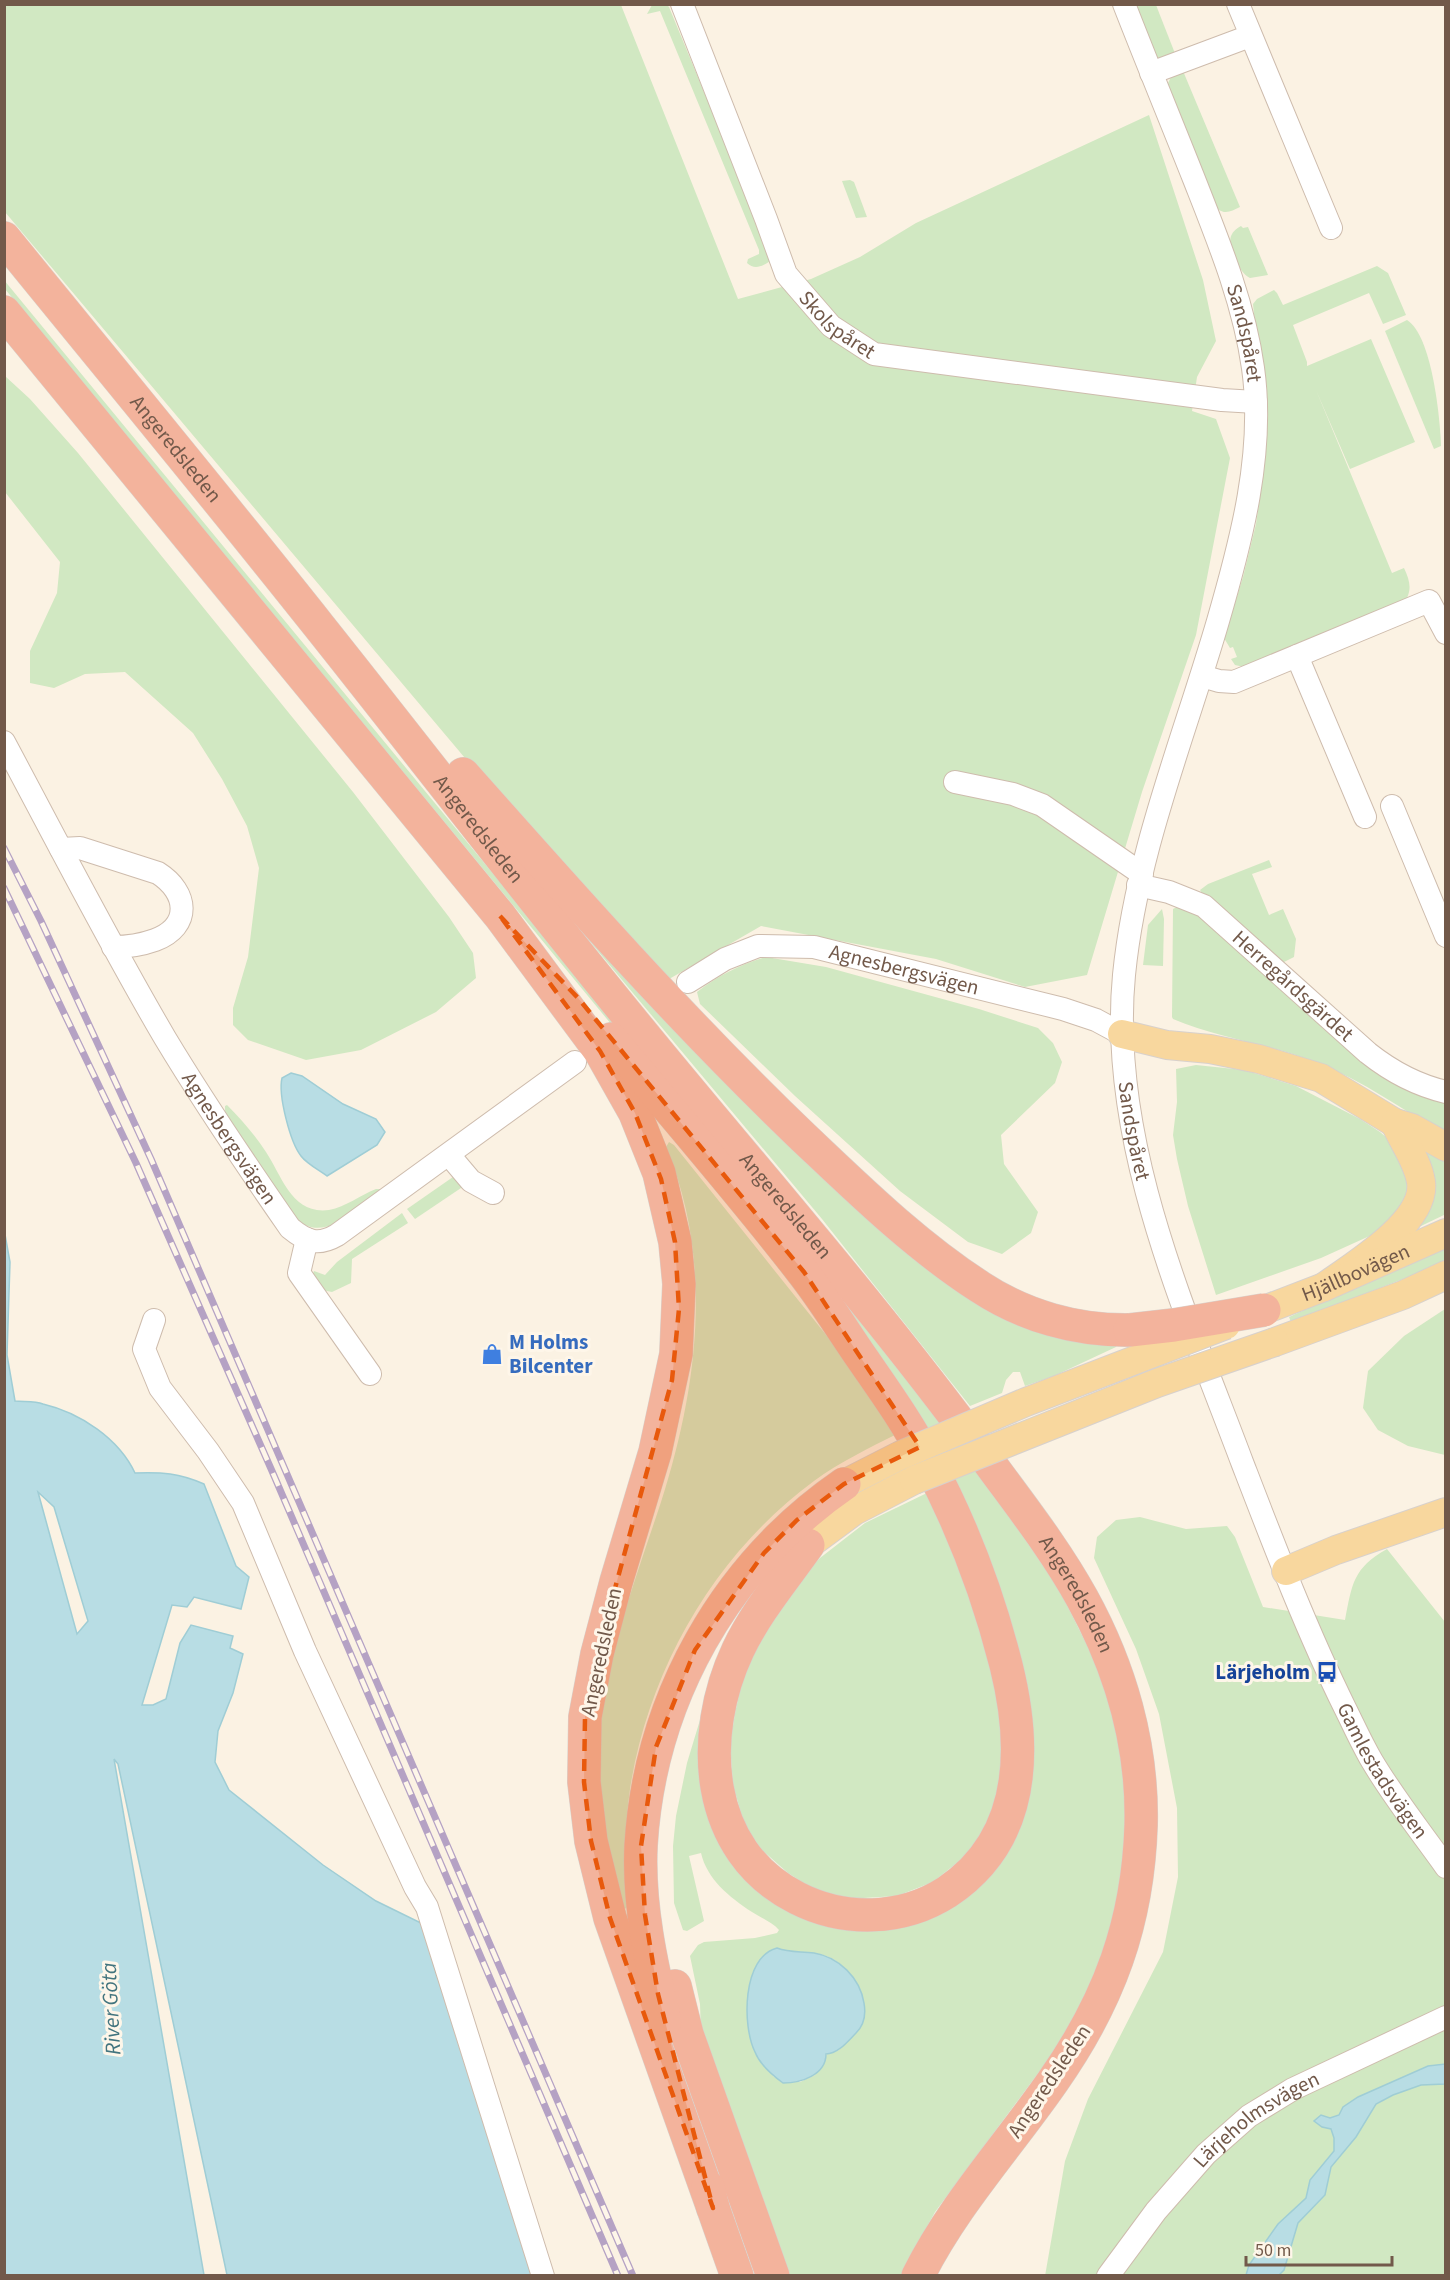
<svg xmlns="http://www.w3.org/2000/svg" width="1450" height="2280" viewBox="0 0 1450 2280" font-family="'Source Sans 3',sans-serif">
<rect width="100%" height="100%" fill="#fbf2e3"/>
<g fill="#d1e8c2" fill-rule="evenodd">
<polygon points="4,5 621,5 738,299 811,279 860,257 916,223 1149,115 1203,280 1216,341 1197,377 1192,411 1216,419 1230,458 1196,635 1142,792 1087,975 1025,987 936,959 761,926 657,986 5,212"/>
<path d="M652,5H667L669,7L751,206L770,261C762,267 754,270 747,263L748,259L759,254V250L660,11L647,14Z"/>
<polygon points="1133,5 1156,5 1176,56 1173,59 1157,59"/>
<path d="M1183,71L1240,207C1232,211 1225,215 1218,209L1167,85L1171,77Z"/>
<polygon points="850,180 854,182 867,217 856,218 842,181"/>
<path d="M1241,226L1243,228L1248,227L1268,275L1250,278C1239,273 1227,247 1231,236C1233,231 1237,228 1241,226Z"/>
<path d="M1377,266L1388,273L1406,315L1383,324L1369,293L1293,325L1307,362V366L1371,339L1415,442L1350,469L1316,390L1392,573L1404,568C1409,579 1412,587 1407,598L1244,667L1235,665L1231,659L1237,657L1233,647L1230,648L1224,638L1243,577L1256,524L1265,461L1266,436L1253,304L1257,299L1274,290L1277,293L1283,305Z"/>
<path d="M4,280L939,1415L1058,1587L1100,1671L1122,1752L1127,1819L1123,1879L1100,1966L1062,2041L935,2212L901,2275H786L701,2033L700,2004L690,1956L698,1945L704,1942L755,1938L777,1933L779,1930C772,1922 761,1918 752,1912C729,1897 707,1879 701,1853L689,1856L704,1921L687,1931L683,1930L674,1903L673,1846L676,1816L687,1763L703,1710L709,1818L862,1929L1017,1833L992,1577L691,1121L5,289ZM782,1949C792,1955 803,1951 814,1953C858,1960 853,1994 859,2030L839,2050L827,2054L815,2075L800,2082L774,2077L759,2059L753,2047L749,1990L753,1972Z"/>
<path d="M1407,320C1432,336 1440,417 1441,446L1434,449L1385,331Z"/>
<polygon points="5,376 30,399 78,453 353,792 449,917 473,953 476,978 436,1012 361,1050 306,1060 248,1040 233,1025 233,1008 248,957 259,868 247,826 222,779 193,733 125,672 85,674 54,688 30,683 30,651 57,593 60,562 5,492"/>
<polygon points="510,846 898,1237 1117,1345 1116,1347 1054,1376 1025,1386 1020,1372 1013,1372 1006,1380 1002,1393 970,1406 822,1219"/>
<polygon points="1269,860 1272,867 1252,874 1269,915 1283,909 1296,939 1294,957 1284,962 1278,961 1202,893 1200,890 1208,884"/>
<path d="M1177,907L1194,913L1445,1100V1135C1404,1110 1363,1081 1318,1063C1272,1044 1220,1039 1173,1019L1172,1017L1173,909Z"/>
<polygon points="1162,909 1164,919 1163,966 1143,965 1148,925"/>
<path d="M766,957L826,967L979,1009L1038,1028L1053,1043L1062,1062L1055,1083L1001,1135L1004,1164L1038,1212L1031,1233L1002,1254L968,1242L900,1191L795,1096L700,1004L697,992C719,975 740,965 766,957Z"/>
<polygon points="1196,1065 1244,1070 1296,1086 1360,1119 1380,1132 1394,1144 1410,1179 1406,1204 1374,1234 1321,1258 1216,1295 1188,1206 1177,1159 1173,1135 1177,1102 1176,1069"/>
<path d="M227,1105C241,1119 255,1135 266,1152C282,1176 292,1215 329,1210C346,1207 360,1195 376,1189H380L382,1192C360,1207 322,1246 296,1218L225,1113V1106Z"/>
<path d="M669,1142L674,1145L847,1361L897,1434C869,1448 840,1462 814,1481C715,1554 649,1668 630,1789C624,1828 627,1868 627,1907L625,1909H623C606,1844 594,1784 602,1716C611,1642 638,1572 661,1502C698,1387 714,1261 666,1147Z"/>
<polygon points="1420,1146 1445,1156 1446,1214 1421,1226"/>
<polygon points="453,1177 462,1186 461,1188 415,1219 407,1209"/>
<polygon points="402,1213 408,1223 352,1259 351,1283 332,1292 322,1290 312,1276 314,1271 325,1275 337,1262"/>
<polygon points="1445,1246 1445,1263 1291,1322 1289,1317"/>
<polygon points="1445,1309 1445,1455 1408,1446 1378,1430 1363,1408 1368,1371 1404,1336"/>
<polygon points="929,1492 958,1555 1000,1691 1003,1781 983,1834 968,1854 933,1882 897,1896 846,1899 810,1887 788,1873 761,1849 748,1830 741,1813 733,1785 730,1745 735,1713 747,1659 802,1576 820,1558 865,1523"/>
<path d="M1140,1517L1186,1529L1227,1526L1235,1537L1263,1607L1345,1620C1352,1584 1353,1568 1387,1549L1445,1622V2275L1045,2276L1065,2161L1088,2099L1163,1952L1178,1877L1177,1808L1159,1714L1136,1649L1094,1558L1097,1537L1116,1520Z"/>
</g>
<g fill="#b8dde4" stroke="#9fcdd5" stroke-width="1.5" fill-rule="evenodd">
<path d="M291,1073L302,1076L343,1104L376,1119L385,1132L377,1145L327,1176C319,1170 307,1164 301,1156C290,1142 278,1095 282,1078Z"/>
<path d="M4,1229L10,1262L7,1355L15,1401C24,1402 35,1401 43,1404C81,1413 119,1439 135,1473C162,1472 179,1473 204,1484L236,1566L249,1577L241,1609L194,1597L187,1607L172,1605L142,1705H153L166,1699L180,1643L191,1625L233,1636L230,1648L243,1654L233,1693L218,1731L215,1762L229,1790L323,1865L376,1901L423,1924L533,2275H227L118,1764L114,1759L204,2275H5ZM38,1492L54,1507L88,1621L77,1634Z"/>
<path d="M777,1948C790,1953 801,1951 814,1953C839,1957 860,1978 864,2003C866,2014 864,2025 856,2033C848,2041 838,2054 826,2054C826,2075 801,2083 783,2083C772,2075 760,2065 755,2052C742,2026 742,1957 777,1948Z"/>
<polygon points="1445,2064 1445,2084 1421,2085 1393,2095 1376,2104 1356,2137 1331,2167 1325,2195 1298,2223 1284,2270 1279,2275 1246,2275 1249,2265 1278,2224 1306,2198 1310,2180 1334,2151 1334,2138 1331,2129 1322,2127 1314,2121 1321,2115 1330,2118 1339,2115 1343,2107 1358,2097 1428,2066"/>
</g>
<g fill="none" stroke-linecap="round" stroke-linejoin="round">
<defs>
<g id="minor">
<path id="s1" d="M682,4L766,219L786,274L831,326L874,354L1222,400L1256,402"/>
<path id="s2" d="M1124,4C1147,63 1171,121 1194,179C1218,240 1244,303 1253,368C1265,452 1241,542 1218,621C1184,738 1136,853 1124,975C1108,1141 1185,1310 1242,1462C1274,1545 1306,1629 1345,1708C1354,1726 1362,1744 1372,1761C1394,1798 1421,1832 1446,1867"/>
<polyline points="1238,4 1331,228"/>
<polyline points="1151,73 1250,36"/>
<polyline points="1297,656 1365,817"/>
<polyline points="1202,676 1219,681 1234,682 1429,601 1446,633"/>
<path id="s3" d="M4,742C57,841 108,941 165,1038C204,1103 247,1166 290,1228C307,1242 318,1246 337,1235L575,1062"/>
<polyline points="955,782 1013,794 1042,805 1142,874"/>
<polyline points="1392,806 1446,936"/>
<path d="M61,849L80,848L158,873C188,892 192,926 155,940C141,945 128,947 113,947"/>
<path id="s4" d="M1138,885L1169,892L1204,906L1368,1053C1392,1072 1416,1085 1446,1092"/>
<path id="s5" d="M688,982L725,959L758,946L814,947L1063,1009L1096,1020L1122,1034"/>
<polyline points="449,1155 471,1181 493,1193"/>
<polyline points="307,1239 299,1273 370,1374"/>
<polyline points="154,1320 144,1349 160,1388 208,1451 243,1503 305,1651 415,1887 427,1907 543,2276"/>
<path id="s6" d="M1108,2276L1156,2211L1206,2154L1249,2116L1293,2089L1446,2017"/>
</g>
<g id="major">
<polyline points="1122,1034 1167,1045 1210,1049 1259,1059 1321,1078 1395,1123 1412,1128 1446,1147"/>
<path d="M1324,1287C1352,1267 1427,1222 1421,1182C1418,1161 1403,1142 1395,1123"/>
<path id="s7" d="M1264,1310L1324,1287L1446,1233"/>
<polyline points="1275,1342 1403,1295 1446,1275"/>
<polyline points="844,1484 899,1456"/>
<polyline points="808,1545 854,1511 914,1480"/>
<polyline points="1286,1571 1336,1550 1446,1512"/>
</g>
<g id="highway">
<path id="s8" d="M4,238C109,367 215,495 319,626C433,769 544,915 661,1056C770,1188 882,1316 983,1454C1017,1501 1054,1547 1082,1598C1120,1667 1143,1745 1141,1825C1138,1923 1109,2001 1053,2081C1008,2146 954,2204 918,2276"/>
<polyline points="4,312 500,916 600,1051 635,1113 659,1173 675,1242 679,1284 676,1354 655,1452 616,1582 597,1654 585,1717 584,1782 591,1841 610,1918 713,2208"/>
<path d="M463,774C573,898 684,1023 804,1138C859,1190 915,1245 980,1287C1024,1316 1077,1331 1130,1330"/>
<path d="M611,1039C674,1116 740,1191 801,1270C824,1299 843,1331 864,1361C886,1393 909,1425 927,1460C962,1525 988,1594 1006,1665C1027,1749 1026,1839 947,1892C902,1921 844,1922 797,1898C703,1851 698,1735 738,1650C756,1612 784,1579 808,1545"/>
<polyline points="675,1986 687,2034 773,2276"/>
<path d="M665,2021C651,1964 638,1903 641,1845C650,1700 724,1567 844,1484"/>
<polyline points="708,2187 713,2208 737,2276"/>
</g>
</defs>
<use href="#minor" stroke="#cebcad" stroke-width="24"/>
<use href="#major" stroke="#d8d1cc" stroke-width="30"/>
<use href="#highway" stroke="#d8d1cc" stroke-width="34"/>
<use href="#minor" stroke="#fff" stroke-width="22"/>
<use href="#major" stroke="#f8d79e" stroke-width="28"/>
<use href="#highway" stroke="#f3b39c" stroke-width="33"/>
<defs>
<g id="rail">
<polyline points="4,848 41,921 151,1159 633,2276"/>
<polyline points="4,888 136,1163 272,1471 618,2276"/>
</g>
</defs>
<use href="#rail" stroke="#b5a2c4" stroke-width="7"/>
<use href="#rail" stroke="#fef6e9" stroke-width="4.5" stroke-dasharray="14" stroke-linecap="butt"/>
<defs>
<g id="major-bridge">
<polyline points="899,1456 1026,1402 1226,1325"/>
<polyline points="914,1480 1157,1383 1275,1342"/>
</g>
<polyline id="highway-bridge" points="1130,1330 1174,1325 1264,1310"/>
</defs>
<use href="#major-bridge" stroke="#d8d1cc" stroke-width="30" stroke-linecap="butt"/>
<use href="#highway-bridge" stroke="#d8d1cc" stroke-width="34" stroke-linecap="butt"/>
<use href="#major-bridge" stroke="#f8d79e" stroke-width="28"/>
<use href="#highway-bridge" stroke="#f3b39c" stroke-width="33"/>
</g>
<path fill="#e8590c" fill-opacity="0.2" stroke="#e8590c" stroke-width="4.5" stroke-dasharray="12 8" stroke-linejoin="round" d="M500,916L578,998L804,1272L920,1447L844,1484L797,1520L764,1553L695,1650L656,1747L641,1846L645,1915L658,1994L713,2208L610,1918L591,1841L584,1782L585,1717L597,1654L672,1380L679,1309L675,1242L661,1179L635,1113L600,1051Z"/>
<defs>
<symbol id="shop-bare" viewBox="-9 -9 18 18"><path d="M-5-2.5h2.3a2.7 3.5 0 0 1 5.4 0H5L5.5 6h-11ZM-1.5-2.5h3a1.5 2.3 0 0 0-3 0Z" fill="#3f7fe0" stroke="#fef6e9" stroke-width="2.5" paint-order="stroke"/></symbol>
<symbol id="bus-bare" viewBox="-9 -9 18 18"><path d="M-5-6H5V4H4V6H2V4H-2V6H-4V4H-5ZM-3.5-4V0h7V-4ZM-3.5 1.2v1.5H-2V1.2ZM2 1.2v1.5H3.5V1.2Z" fill="#1a4fb4" stroke="#fef6e9" stroke-width="2.5" paint-order="stroke"/></symbol>
</defs>
<g fill-rule="evenodd">
<use href="#shop-bare" x="477" y="1339" width="30" height="30"/>
<use href="#bus-bare" x="1312" y="1657" width="30" height="30"/>
</g>
<g text-anchor="middle" stroke-width="6" stroke-linejoin="round" paint-order="stroke">
<g font-size="21" fill="#72594a" stroke="#fef6e9">
<text dy="7" stroke="none"><textPath href="#s1" startOffset="362">Skolspåret</textPath></text>
<text dy="7" stroke="none"><textPath href="#s2" startOffset="351">Sandspåret</textPath></text>
<text dy="7" stroke="none"><textPath href="#s8" startOffset="272">Angeredsleden</textPath></text>
<text dy="7" stroke="none"><textPath href="#s8" startOffset="758">Angeredsleden</textPath></text>
<text dy="7" stroke="none"><textPath href="#s5" startOffset="228">Agnesbergsvägen</textPath></text>
<text dy="7" stroke="none"><textPath href="#s4" startOffset="189">Herregårdsgärdet</textPath></text>
<text dy="7" stroke="none"><textPath href="#s2" startOffset="1168">Sandspåret</textPath></text>
<text dy="7" stroke="none"><textPath href="#s3" startOffset="456">Agnesbergsvägen</textPath></text>
<text dy="7" stroke="none"><textPath href="#s8" startOffset="1244">Angeredsleden</textPath></text>
<text dy="7" stroke="none"><textPath href="#s7" startOffset="99">Hjällbovägen</textPath></text>
<text dy="7" stroke="none"><textPath href="#s8" startOffset="1730">Angeredsleden</textPath></text>
<text transform="translate(601 1652) rotate(-78)" y="7">Angeredsleden</text>
<text dy="7" stroke="none"><textPath href="#s2" startOffset="1857">Gamlestadsvägen</textPath></text>
<text transform="translate(1049 2081) rotate(-56)" y="7">Angeredsleden</text>
<text dy="7" stroke="none"><textPath href="#s6" startOffset="218">Lärjeholmsvägen</textPath></text>
</g>
<g font-size="21" font-weight="bold" fill="#366cbe" stroke="#fef6e9" text-anchor="start">
<text x="509" y="1349">M Holms<tspan x="509" dy="24">Bilcenter</tspan></text>
</g>
<g font-size="21" font-weight="bold" fill="#164399" stroke="#fef6e9" text-anchor="end">
<text x="1310" y="1679">Lärjeholm</text>
</g>
<g font-size="22" font-style="italic" fill="#42747e" stroke="#fef6e9">
<text transform="translate(110 2009) rotate(-93)" y="8">River Göta</text>
</g>
</g>
<rect width="1450" height="2280" fill="none" stroke="#72594a" stroke-width="12"/>
<path d="M1246 2256v9h146v-9" fill="none" stroke="#72594a" stroke-width="3"/>
<text x="1255" y="2256" font-size="18" fill="#72594a" stroke="#fef6e9" stroke-width="4.5" paint-order="stroke">50 m</text>
</svg>
